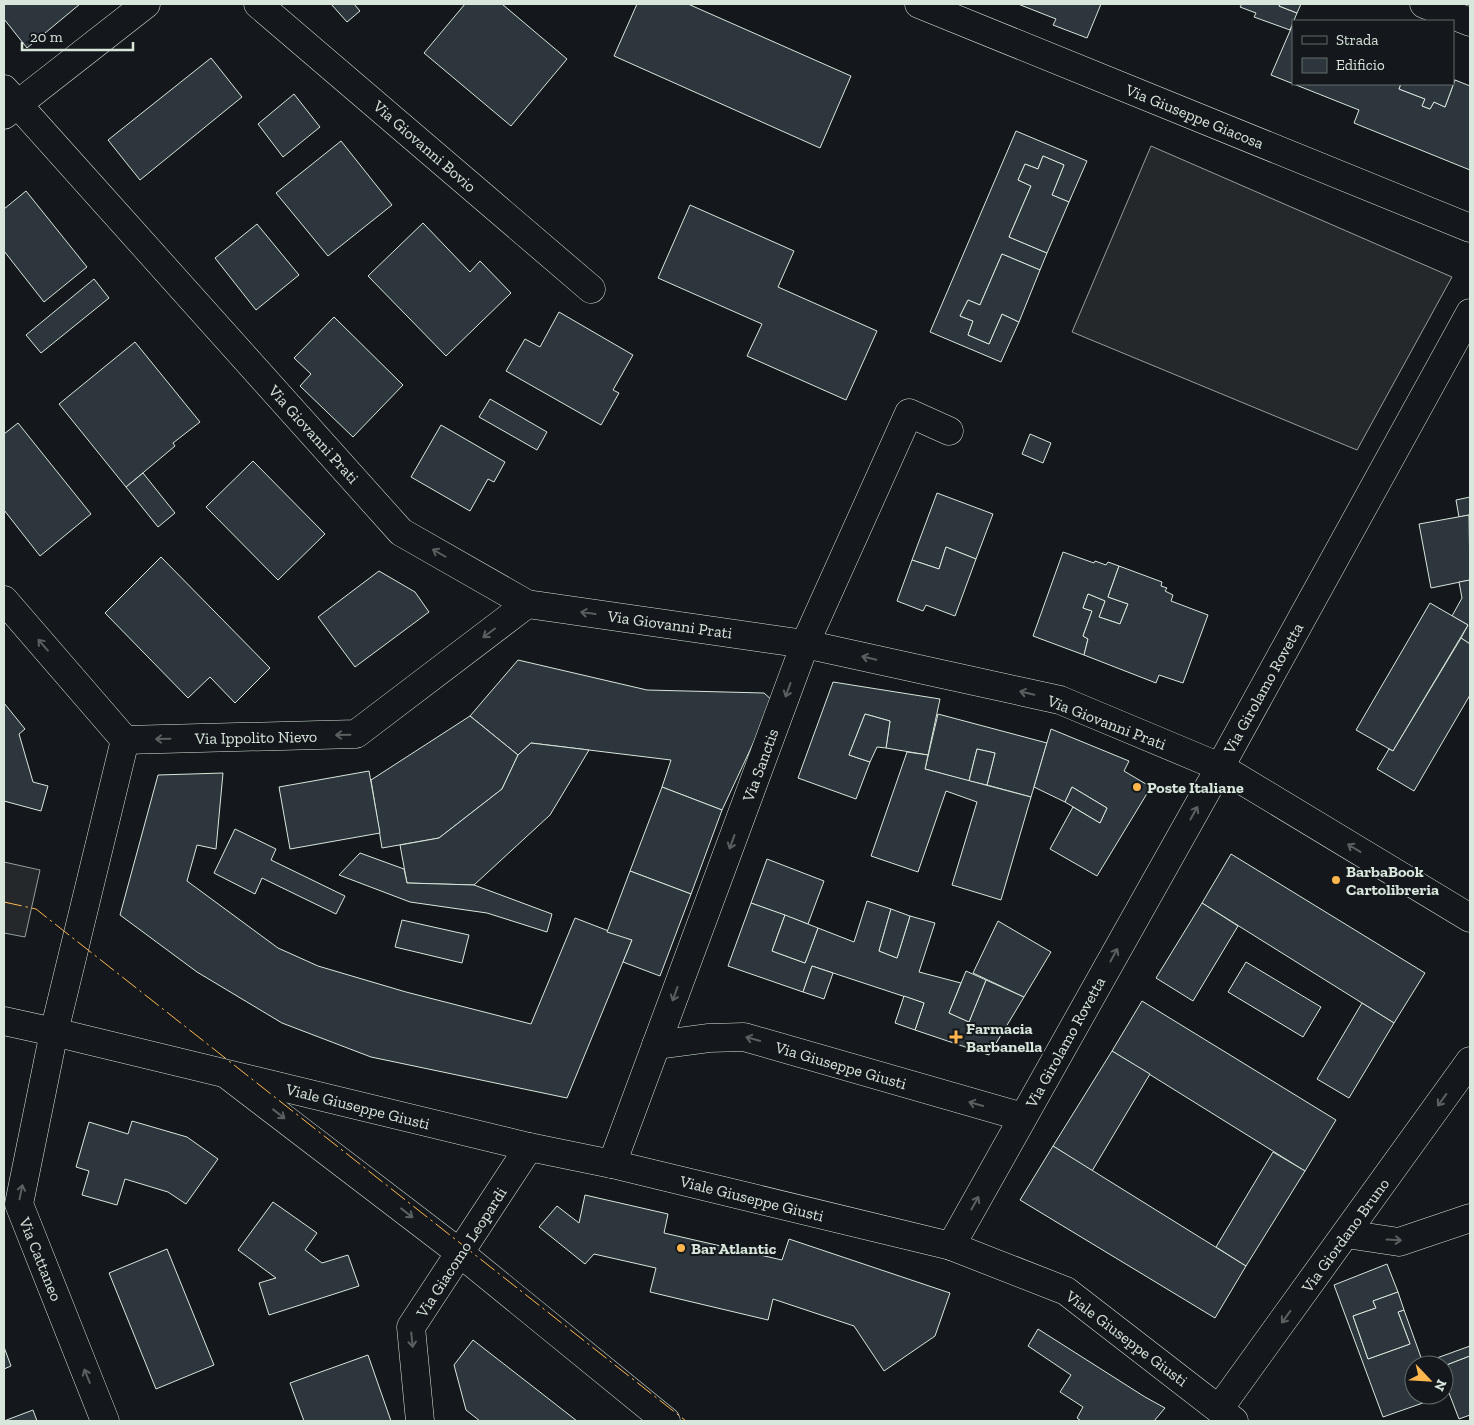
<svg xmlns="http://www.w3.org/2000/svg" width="1474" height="1425" viewBox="0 0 1474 1425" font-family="'Zilla Slab',serif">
<rect width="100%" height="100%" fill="#14181c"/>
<g fill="#24282b" stroke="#939e99">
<polygon points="1151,146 1452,277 1357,450 1072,332"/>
<polygon points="4,862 40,870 25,937 4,933"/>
</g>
<g fill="#2c363c" stroke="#d8e6dc">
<polygon points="4,4 80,4 27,48 4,19"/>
<polygon points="331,4 354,4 360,11 347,22"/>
<polygon points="465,4 502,4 567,59 511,126 424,53"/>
<polygon points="637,4 688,4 851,76 820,148 614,56"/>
<polygon points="1018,4 1101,4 1087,38 1053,25 1056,19"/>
<polygon points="1242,4 1280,4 1279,6 1297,13 1290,30 1254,17 1256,13 1240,7"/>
<polygon points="1280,4 1301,4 1297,13 1279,6"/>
<polygon points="1293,24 1293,84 1401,84 1399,89 1425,99 1422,106 1430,109 1434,102 1445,107 1455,80 1470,86 1470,170 1354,123 1359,110 1271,75"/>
<polygon points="211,58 242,97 140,180 108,140"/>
<polygon points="1453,80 1455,80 1445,107 1434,102 1430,109 1422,106 1425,99 1399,89 1401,84 1453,84"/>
<polygon points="294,94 320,127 283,157 258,124"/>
<polygon points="1016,131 1087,161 1069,202 1052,195 1064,165 1043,156 1038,169 1025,164 1018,180 1031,186 1009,237 1047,253 1040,270 1002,254 980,305 968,300 960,316 973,321 968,335 989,344 1002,314 1019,322 1001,362 930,332"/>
<polygon points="341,141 392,205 328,256 276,193"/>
<polygon points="1043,156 1064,165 1052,195 1069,202 1047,253 1009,237 1031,186 1018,180 1025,164 1038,169"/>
<polygon points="26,191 87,267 44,302 4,251 4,209"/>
<polygon points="690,205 794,251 778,287 877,331 846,400 747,356 762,324 658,278"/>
<polygon points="423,223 470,272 480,261 511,293 446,356 368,276"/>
<polygon points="257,224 299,275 256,310 215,258"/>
<polygon points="1002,254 1040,270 1019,322 1002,314 989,344 968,335 973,321 960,316 968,300 980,305"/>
<polygon points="94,279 109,298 41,353 26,335"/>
<polygon points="559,312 633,355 613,390 619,393 601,425 506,371 525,339 540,347"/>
<polygon points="334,317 403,385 353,437 300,386 311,374 294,358"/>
<polygon points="135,342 200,422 173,443 175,446 126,487 59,404"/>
<polygon points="490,399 547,432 537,450 479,417"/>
<polygon points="18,423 91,514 40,556 4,510 4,434"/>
<polygon points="441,425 505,462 494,482 488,479 470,511 411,477"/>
<polygon points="1030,434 1051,443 1043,463 1022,454"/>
<polygon points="253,461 325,534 278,580 206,507"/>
<polygon points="143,473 175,513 158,527 126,487"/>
<polygon points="937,493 993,514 976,559 946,547 939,569 912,560"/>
<polygon points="1470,497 1470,520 1469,515 1459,517 1456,500"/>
<polygon points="1469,515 1470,580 1431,588 1419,524"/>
<polygon points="946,547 976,559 955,616 926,605 923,611 897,601 912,560 939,569"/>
<polygon points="1063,552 1094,563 1095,561 1106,565 1108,562 1119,566 1108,597 1128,604 1120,624 1099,617 1105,601 1088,594 1083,608 1092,611 1083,636 1088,639 1084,655 1033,636"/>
<polygon points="161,557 270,668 235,703 210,677 188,698 105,613"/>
<polygon points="1119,566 1162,582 1161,586 1167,588 1165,591 1173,595 1171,601 1208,615 1183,683 1159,675 1156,683 1084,655 1088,639 1083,636 1092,611 1083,608 1088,594 1105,601 1099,617 1120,624 1128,604 1108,597"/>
<polygon points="379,571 415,592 429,612 355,667 318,617"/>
<polygon points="1470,580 1470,644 1461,638 1468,625 1452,616 1462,598 1459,582"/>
<polygon points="1430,603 1468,625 1393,751 1356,730"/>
<polygon points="1461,638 1470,644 1470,695 1414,791 1377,769 1389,749 1393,751"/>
<polygon points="518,660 647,690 764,693 773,701 722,810 662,787 671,760 531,743 518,755 470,716"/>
<polygon points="833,682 940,699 928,755 886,748 890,721 865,714 849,755 870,762 856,799 798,778"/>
<polygon points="4,703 25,729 19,734 33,782 48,786 41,811 4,801"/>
<polygon points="865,714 890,721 886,748 877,747 870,762 849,755"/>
<polygon points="938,714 1047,743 1031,797 987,785 995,753 977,749 969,781 925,769"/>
<polygon points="470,716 518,755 502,789 439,838 382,848 371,780"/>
<polygon points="1051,729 1129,761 1124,771 1151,787 1097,876 1050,849 1073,807 1100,823 1107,808 1072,787 1065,802 1034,787"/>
<polygon points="531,743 589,750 550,815 474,885 407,883 400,845 439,838 502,789 518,755"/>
<polygon points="977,749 995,753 987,785 969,781"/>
<polygon points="907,752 928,755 925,769 1031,797 1001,900 952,885 977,802 946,791 918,872 871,856"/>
<polygon points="369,771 380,833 290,849 279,787"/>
<polygon points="223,773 216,849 197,845 187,881 278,948 318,966 406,992 531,1024 575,918 632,940 567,1098 371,1057 282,1023 197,972 120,915 158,775"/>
<polygon points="662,787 722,810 691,894 630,871"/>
<polygon points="1072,787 1107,808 1100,823 1065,802"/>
<polygon points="235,829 276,849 271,860 345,896 336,914 262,878 255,894 214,873"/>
<polygon points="360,853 404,869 407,883 474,885 552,914 547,932 487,913 410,902 339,875"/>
<polygon points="1231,854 1425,973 1394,1023 1202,903"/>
<polygon points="767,859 824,881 808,924 751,903"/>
<polygon points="630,871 691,894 660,976 623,962 632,940 607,932"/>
<polygon points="867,901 891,909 879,951 897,958 910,916 935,923 919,972 961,983 949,1013 969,1022 986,980 1024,997 989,1055 915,1030 924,1003 812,966 803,992 728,966 751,903 785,915 772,951 805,963 818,928 854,942"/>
<polygon points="1202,903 1238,926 1193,1001 1156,978"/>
<polygon points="891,909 910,916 897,958 879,951"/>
<polygon points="785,915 818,928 805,963 772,951"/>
<polygon points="402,920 469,935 462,963 395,947"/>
<polygon points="998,921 1051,952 1024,997 973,973"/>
<polygon points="1246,962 1321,1007 1303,1037 1228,992"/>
<polygon points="812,966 833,973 824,999 803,992"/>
<polygon points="966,971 986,980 969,1022 949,1013"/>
<polygon points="904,996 924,1003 915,1030 895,1023"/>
<polygon points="1142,1001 1336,1120 1305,1171 1112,1051"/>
<polygon points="1362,1003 1394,1023 1349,1098 1317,1079"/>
<polygon points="1112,1051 1150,1074 1092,1171 1053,1146"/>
<polygon points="132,1121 187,1137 218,1159 186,1204 168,1192 125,1179 117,1205 82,1195 89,1171 76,1167 89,1122 128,1134"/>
<polygon points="1053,1146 1246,1266 1215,1318 1020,1200"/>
<polygon points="1273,1152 1305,1171 1246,1266 1216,1247"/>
<polygon points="585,1195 668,1214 664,1233 782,1260 789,1239 950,1293 935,1336 884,1371 854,1326 773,1299 768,1320 650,1292 656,1268 594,1254 585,1264 539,1227 557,1206 579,1223"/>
<polygon points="273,1202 317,1233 305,1250 322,1263 348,1255 359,1286 269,1315 259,1283 276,1278 238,1250"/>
<polygon points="167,1249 214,1365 156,1389 109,1273"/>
<polygon points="1387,1264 1398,1292 1373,1301 1376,1308 1353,1316 1368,1359 1410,1344 1398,1312 1404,1310 1423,1363 1470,1346 1470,1356 1444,1366 1444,1365 1414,1365 1414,1395 1436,1395 1437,1398 1383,1417 1334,1285"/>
<polygon points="1398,1292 1404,1310 1398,1312 1410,1344 1368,1359 1353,1316 1376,1308 1373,1301"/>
<polygon points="1038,1329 1145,1397 1165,1408 1154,1421 1081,1421 1077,1418 1083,1407 1060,1392 1071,1375 1028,1346"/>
<polygon points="473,1340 545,1396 577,1421 480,1421 466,1410 454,1365"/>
<polygon points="4,1347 11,1366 4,1369"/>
<polygon points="368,1355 391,1421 304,1421 290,1383"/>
<polygon points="1470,1356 1470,1415 1459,1419 1449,1393 1437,1398 1436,1395 1444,1395 1444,1366"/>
<polygon points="33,1410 37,1421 4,1421"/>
</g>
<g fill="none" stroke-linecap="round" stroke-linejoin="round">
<defs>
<g id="minor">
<polyline points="258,4 591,289"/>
<polyline points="919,4 1470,228"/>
<polyline points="1424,4 1470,22"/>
<polyline points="4,89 401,532 527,604 805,644 1060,700 1220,767 1470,918"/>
<polyline points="4,115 146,4"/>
<polyline points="4,600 125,740 356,734 527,604"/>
<polyline points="656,1045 709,1038 744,1037 1023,1117"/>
<polyline points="226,1074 460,1253 666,1421"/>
<polyline points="612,1164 805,644 909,413 949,431"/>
<polyline points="1346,1234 1399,1242 1470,1218"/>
<polyline points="951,1246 1220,767 1470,313"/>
<polyline points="1219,1409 1470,1061"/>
<polyline points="105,1421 19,1204 54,1032 125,740"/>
<polyline points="420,1421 411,1327 529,1147"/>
</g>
<polyline id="tertiary" points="4,1021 54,1032 529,1147 612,1164 951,1246 1066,1291 1234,1421"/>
</defs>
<use href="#minor" stroke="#d8e6dc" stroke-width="29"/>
<use href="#tertiary" stroke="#d8e6dc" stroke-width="29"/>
<use href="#minor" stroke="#14181c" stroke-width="28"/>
<use href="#tertiary" stroke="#14181c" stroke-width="28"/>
<polyline stroke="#ffb74d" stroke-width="1" stroke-dasharray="18 4 2.5 4" stroke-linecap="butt" points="4,902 36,909 686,1421"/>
</g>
<defs><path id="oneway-shaft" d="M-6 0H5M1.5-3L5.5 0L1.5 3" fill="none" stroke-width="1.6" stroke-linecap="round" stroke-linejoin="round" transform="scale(1.25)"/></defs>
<g stroke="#59605f">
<use href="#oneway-shaft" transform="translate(439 553) rotate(-150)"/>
<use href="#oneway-shaft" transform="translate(588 613) rotate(-172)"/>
<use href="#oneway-shaft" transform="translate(489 633) rotate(143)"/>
<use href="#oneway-shaft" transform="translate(43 645) rotate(-131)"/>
<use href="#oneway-shaft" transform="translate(869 658) rotate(-167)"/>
<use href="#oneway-shaft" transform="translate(788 690) rotate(110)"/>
<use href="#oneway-shaft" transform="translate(1027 693) rotate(-167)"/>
<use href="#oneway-shaft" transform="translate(343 735) rotate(179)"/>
<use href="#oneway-shaft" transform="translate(163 739) rotate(179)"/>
<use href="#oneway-shaft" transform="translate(1194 813) rotate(-61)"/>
<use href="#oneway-shaft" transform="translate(732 842) rotate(110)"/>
<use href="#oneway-shaft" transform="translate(1354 848) rotate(-149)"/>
<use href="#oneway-shaft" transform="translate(1114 955) rotate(-61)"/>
<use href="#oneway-shaft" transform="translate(675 994) rotate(110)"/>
<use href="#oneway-shaft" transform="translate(753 1039) rotate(-164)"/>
<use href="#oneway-shaft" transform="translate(1442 1100) rotate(126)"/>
<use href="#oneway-shaft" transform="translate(976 1104) rotate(-164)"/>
<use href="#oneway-shaft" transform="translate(279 1114) rotate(38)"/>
<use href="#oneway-shaft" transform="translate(21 1192) rotate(-78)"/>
<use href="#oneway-shaft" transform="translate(975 1203) rotate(-61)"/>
<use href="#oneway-shaft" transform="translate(407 1213) rotate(38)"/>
<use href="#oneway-shaft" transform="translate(1394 1240) rotate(3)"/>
<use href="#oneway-shaft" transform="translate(1286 1317) rotate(126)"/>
<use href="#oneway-shaft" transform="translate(412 1340) rotate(84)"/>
<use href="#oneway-shaft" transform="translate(87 1376) rotate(-112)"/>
</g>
<g fill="#ffb74d" stroke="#14181c" stroke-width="2">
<circle cx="1137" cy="787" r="5"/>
<circle cx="1336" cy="880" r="5"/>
<path d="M953.5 1029.5h5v5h5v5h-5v5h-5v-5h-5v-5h5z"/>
<circle cx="681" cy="1248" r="5"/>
</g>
<g text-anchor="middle" stroke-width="4" stroke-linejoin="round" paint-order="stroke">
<g font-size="16" fill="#d8e6dc" stroke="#14181c">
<text transform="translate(1195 116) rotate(22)" y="6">Via Giuseppe Giacosa</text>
<text transform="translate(425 146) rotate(41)" y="6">Via Giovanni Bovio</text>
<text transform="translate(314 434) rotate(48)" y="6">Via Giovanni Prati</text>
<text transform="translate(670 624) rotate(8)" y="6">Via Giovanni Prati</text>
<text transform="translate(1263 688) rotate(-61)" y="6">Via Girolamo Rovetta</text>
<text transform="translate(1107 722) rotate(21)" y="6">Via Giovanni Prati</text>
<text transform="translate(256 737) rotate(-1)" y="6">Via Ippolito Nievo</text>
<text transform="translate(760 765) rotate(-70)" y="6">Via Sanctis</text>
<text transform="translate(1065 1042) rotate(-61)" y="6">Via Girolamo Rovetta</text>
<text transform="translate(841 1065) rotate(16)" y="6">Via Giuseppe Giusti</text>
<text transform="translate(358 1106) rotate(14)" y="6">Viale Giuseppe Giusti</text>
<text transform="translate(752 1198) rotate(14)" y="6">Viale Giuseppe Giusti</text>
<text transform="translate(1345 1235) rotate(-54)" y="6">Via Giordano Bruno</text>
<text transform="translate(461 1252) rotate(-57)" y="6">Via Giacomo Leopardi</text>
<text transform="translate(41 1259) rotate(68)" y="6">Via Cattaneo</text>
<text transform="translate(1127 1338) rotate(37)" y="6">Viale Giuseppe Giusti</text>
</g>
<g font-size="16" font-weight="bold" fill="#d8e6dc" stroke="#14181c" text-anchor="start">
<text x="1147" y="793">Poste Italiane</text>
<text x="1346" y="877">BarbaBook<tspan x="1346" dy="18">Cartolibreria</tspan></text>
<text x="966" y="1034">Farmacia<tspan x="966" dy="18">Barbanella</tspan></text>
<text x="691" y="1254">Bar Atlantic</text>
</g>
</g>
<rect width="1474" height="1425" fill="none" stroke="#d8e6dc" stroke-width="10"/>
<rect x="1292" y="20" width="162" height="65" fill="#14181c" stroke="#626a69"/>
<rect x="1302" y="36" width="25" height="8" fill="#14181c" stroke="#626a69"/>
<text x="1336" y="45" font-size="15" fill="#d8e6dc">Strada</text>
<rect x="1302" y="58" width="25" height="15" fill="#2c363c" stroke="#626a69"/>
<text x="1336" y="70" font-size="15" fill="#d8e6dc">Edificio</text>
<g transform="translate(1429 1380) rotate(115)"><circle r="24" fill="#14181c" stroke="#626a69"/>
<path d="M0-4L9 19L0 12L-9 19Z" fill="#ffb74d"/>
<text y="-8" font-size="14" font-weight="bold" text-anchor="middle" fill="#d8e6dc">N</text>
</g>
<path d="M22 42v8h111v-8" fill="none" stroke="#d8e6dc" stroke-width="2.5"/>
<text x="30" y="42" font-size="15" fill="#d8e6dc" stroke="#14181c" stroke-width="4" paint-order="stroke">20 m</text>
</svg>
